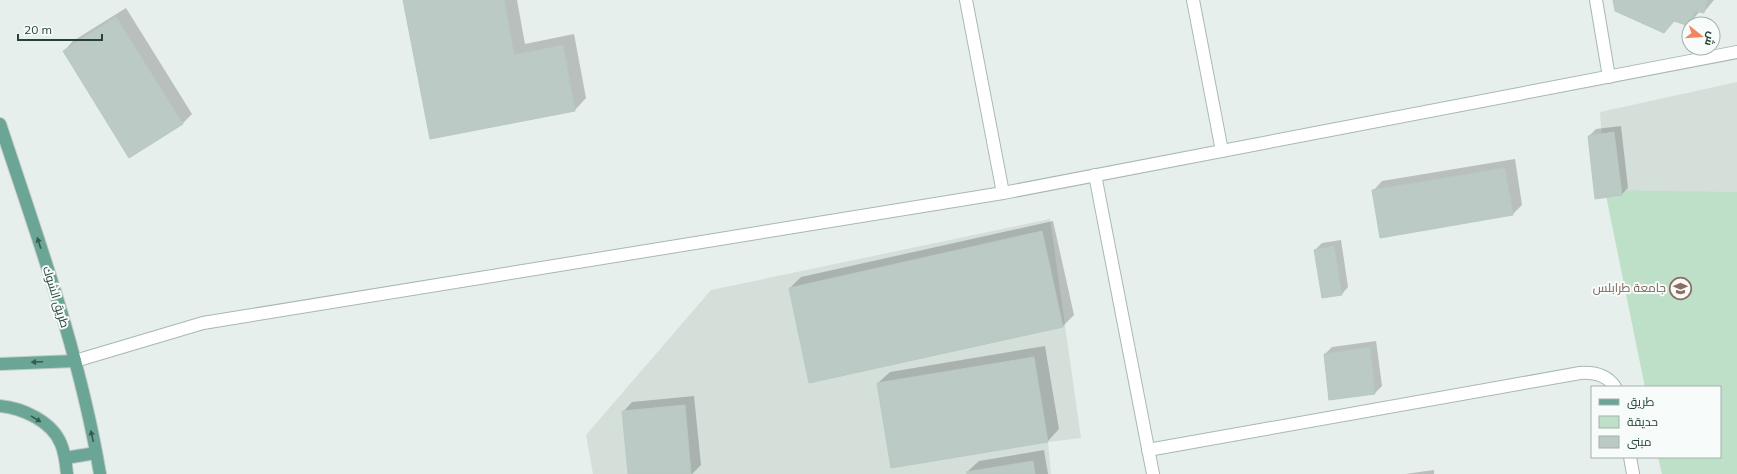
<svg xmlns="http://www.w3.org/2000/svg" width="1737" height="474" viewBox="0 0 1737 474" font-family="Mulish,Cairo,sans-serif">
<rect width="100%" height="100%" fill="#e6efeb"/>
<g fill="#d4dfda">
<polygon points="1737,82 1737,474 1662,474 1658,457 1720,457 1720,387 1645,387 1605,190 1600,112"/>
<polygon points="1050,219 1081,438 1048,442 1051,474 593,474 586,435 711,290"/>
</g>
<polygon fill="#bfe0c8" points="1605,190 1737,192 1737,474 1662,474 1658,457 1720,457 1720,387 1645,387"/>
<g fill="#0003">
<polygon points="404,0 517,0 525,44 574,34 586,98 575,110"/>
<polygon points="1614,0 1714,0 1704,12 1700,11 1689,24 1675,20 1664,32"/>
<polygon points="126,8 192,114 183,123 130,156 64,51 73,41"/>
<polygon points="1621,126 1628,188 1621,195 1589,136 1596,129"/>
<polygon points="1515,159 1522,205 1513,214 1373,191 1382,181"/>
<polygon points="1053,221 1074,315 1063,326 810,382 790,288 801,277"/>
<polygon points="1341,240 1348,287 1342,294 1315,250 1322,243"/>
<polygon points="1376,341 1382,386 1375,393 1330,399 1325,354 1332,347"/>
<polygon points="1045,346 1059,429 1048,441 892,467 878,383 890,372"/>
<polygon points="694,396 701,465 692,474 629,474 623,412 632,402"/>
<polygon points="1044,450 1048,474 968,474 967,472 979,461"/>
<polygon points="1434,470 1434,474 1405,474"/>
</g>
<g fill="#bbcac4" stroke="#b8c9c2">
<polygon points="403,0 504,0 514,55 563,45 575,111 430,139"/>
<polygon points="1613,0 1707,0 1704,13 1695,11 1689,26 1674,21 1664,33 1615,11"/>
<polygon points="116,17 183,124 129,158 63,51"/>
<polygon points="1614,132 1622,195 1595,199 1588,136"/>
<polygon points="1505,168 1513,215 1380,238 1372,190"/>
<polygon points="1042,231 1063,327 809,383 789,288"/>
<polygon points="1334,246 1342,295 1322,298 1314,250"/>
<polygon points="1370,347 1375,394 1329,400 1324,354"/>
<polygon points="1034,357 1048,442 891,468 877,383"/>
<polygon points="685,405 691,474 628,474 622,411"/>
<polygon points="1033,461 1035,474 967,474 966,472"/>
</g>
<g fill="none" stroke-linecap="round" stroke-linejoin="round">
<defs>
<g id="minor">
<polyline points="966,0 1003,193"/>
<polyline points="1193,0 1222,151"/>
<polyline points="1596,0 1609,77"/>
<polyline points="1095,175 1153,474"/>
<polyline points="75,361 203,323 1003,193 1737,52"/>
<path d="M1148,450L1580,373C1594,372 1607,375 1615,387"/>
<polyline points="1630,457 1633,474"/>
</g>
<g id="primary">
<path d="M0,124C38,239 80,354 100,474"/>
<polyline points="0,364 75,361"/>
<path d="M0,406C22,408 52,421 61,444C65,453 66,464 67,474"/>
<polyline points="65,458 96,453"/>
</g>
</defs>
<use href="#minor" stroke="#a8b8b2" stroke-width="14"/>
<use href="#primary" stroke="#c2cac8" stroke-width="14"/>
<use href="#minor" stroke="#fff" stroke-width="12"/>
<use href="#primary" stroke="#6aa596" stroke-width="12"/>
</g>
<defs><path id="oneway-solid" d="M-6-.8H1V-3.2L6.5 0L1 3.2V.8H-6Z"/></defs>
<g fill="#365b51">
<use href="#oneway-solid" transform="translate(39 243) rotate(-108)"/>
<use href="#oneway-solid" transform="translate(37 362) rotate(178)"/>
<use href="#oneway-solid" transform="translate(36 419) rotate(31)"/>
<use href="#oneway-solid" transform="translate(92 436) rotate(-103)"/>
</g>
<defs>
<symbol id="university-ring" viewBox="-11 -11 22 22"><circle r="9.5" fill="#f7fbf9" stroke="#8d6e63" stroke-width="1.5"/><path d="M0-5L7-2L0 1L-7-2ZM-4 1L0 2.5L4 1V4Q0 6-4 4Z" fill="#8d6e63"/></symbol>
</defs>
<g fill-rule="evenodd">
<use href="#university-ring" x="1668" y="276" width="25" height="25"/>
</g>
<g text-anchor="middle" stroke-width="4" stroke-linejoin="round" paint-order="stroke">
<g font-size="12" fill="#785e54" stroke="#f7fbf9" text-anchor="end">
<text x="1666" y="292">جامعة طرابلس</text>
</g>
<g font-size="12" fill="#24423a" stroke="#f7fbf9">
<text transform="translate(56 297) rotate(73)" y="4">طريق الشوك</text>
</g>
</g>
<rect x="1591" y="386" width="130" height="72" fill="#f7fbf9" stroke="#a3b1ad"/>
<rect x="1599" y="399" width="20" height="6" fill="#6aa596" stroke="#a3b1ad"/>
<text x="1627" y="406" font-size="12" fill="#24423a">طريق</text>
<rect x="1599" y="416" width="20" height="12" fill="#bfe0c8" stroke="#a3b1ad"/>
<text x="1627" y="426" font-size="12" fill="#24423a">حديقة</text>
<rect x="1599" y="436" width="20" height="12" fill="#bbcac4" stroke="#a3b1ad"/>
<text x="1627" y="446" font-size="12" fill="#24423a">مبنى</text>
<g transform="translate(1701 36) rotate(107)"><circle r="19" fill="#f7fbf9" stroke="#a3b1ad"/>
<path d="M0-3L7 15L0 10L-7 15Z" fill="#f4845f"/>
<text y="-6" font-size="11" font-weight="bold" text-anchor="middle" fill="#24423a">ش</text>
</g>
<path d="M18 34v6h84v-6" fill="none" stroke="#24423a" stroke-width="2"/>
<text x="24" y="34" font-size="12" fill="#24423a" stroke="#f7fbf9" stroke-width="3" paint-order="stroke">20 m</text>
</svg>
